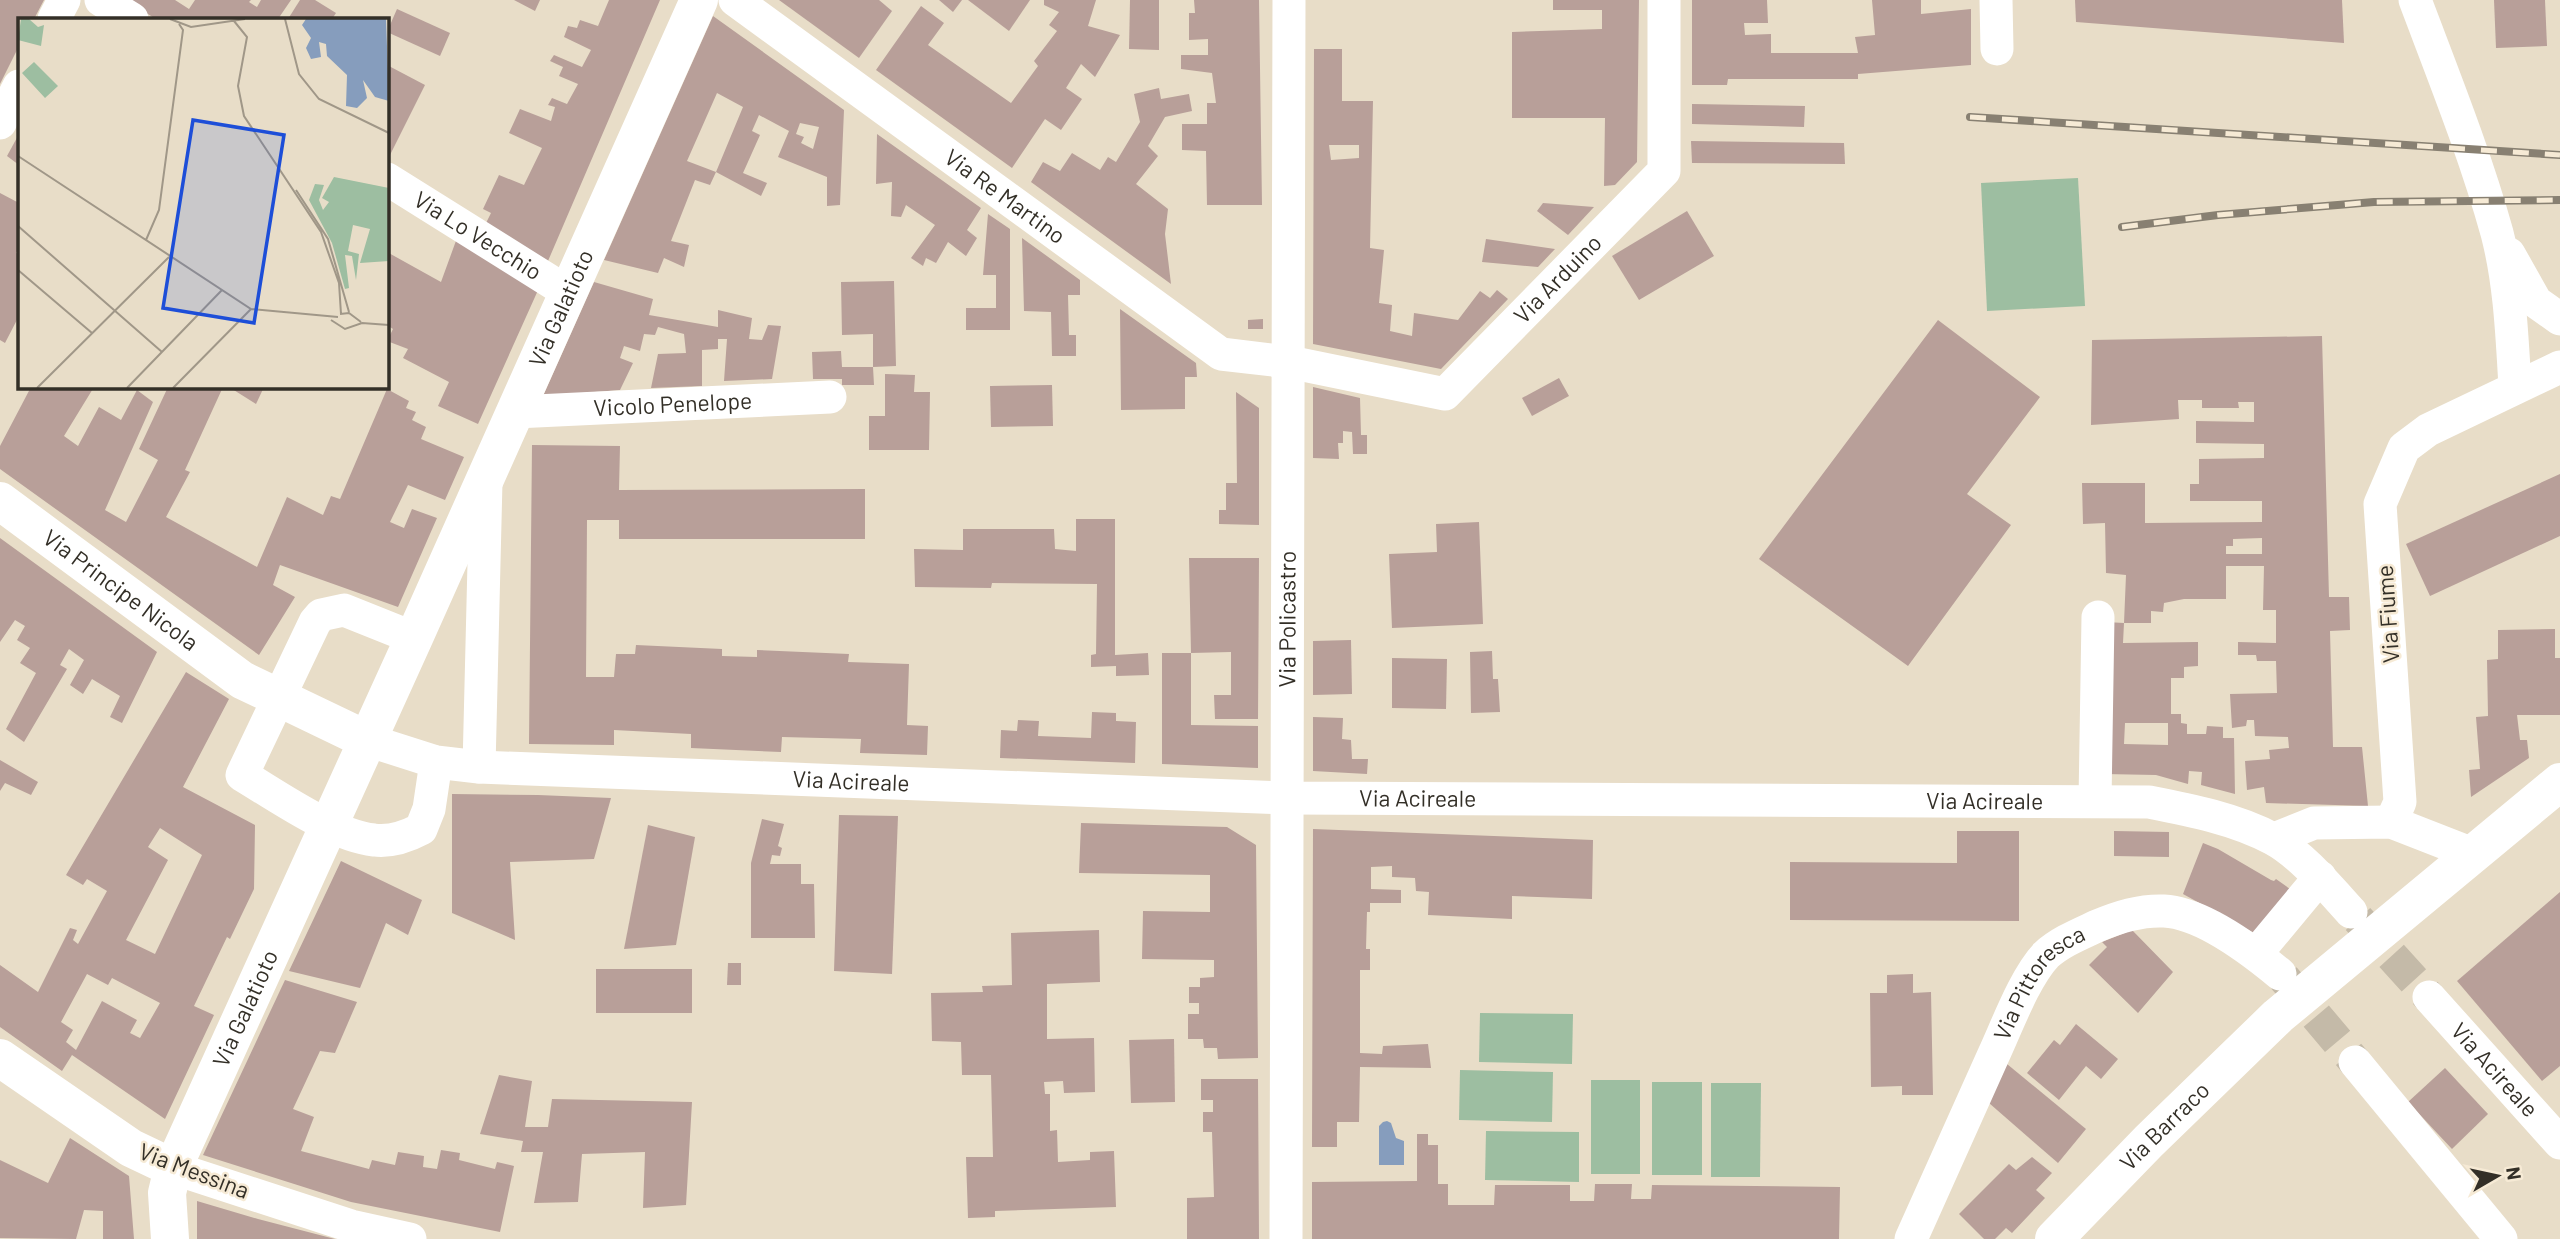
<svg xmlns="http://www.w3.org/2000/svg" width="2560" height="1239" viewBox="0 0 2560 1239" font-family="Barlow,sans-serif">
<rect width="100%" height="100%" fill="#e8ddc8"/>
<g fill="#9dbea1">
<polygon points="2078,178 2085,306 1987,311 1981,183"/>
<polygon points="1480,1013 1573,1014 1572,1064 1479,1062"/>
<polygon points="1460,1070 1553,1072 1552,1122 1459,1120"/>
<rect x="1591" y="1080" width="49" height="94"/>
<rect x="1652" y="1082" width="50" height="93"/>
<polygon points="1711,1083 1761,1083 1760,1177 1711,1177"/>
<polygon points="1486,1131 1579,1132 1579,1182 1485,1180"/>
</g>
<polygon fill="#869dbd" points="1387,1121 1391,1123 1396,1138 1404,1141 1404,1165 1379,1165 1379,1126 1383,1122"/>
<g fill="#b89f99" fill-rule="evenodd">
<polygon points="0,0 44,0 34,19 19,19 19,46 0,84"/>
<polygon points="125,0 175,0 189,9 195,0 251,0 249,2 257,7 261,0 291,0 278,19 156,19"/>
<polygon points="300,0 315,0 336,13 332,19 288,19"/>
<polygon points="514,0 540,0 535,11"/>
<polygon points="609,0 660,0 548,261 486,223 491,213 483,209 499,175 524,185 542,148 509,133 520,109 551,121 555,107 548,105 552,98 567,104 578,84 559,76 563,67 550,61 554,55 582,67 591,50 564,37 568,26 577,28 580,20 598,26"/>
<polygon points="779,0 879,0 892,11 859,58"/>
<polygon points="939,0 962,0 953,12"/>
<polygon points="968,0 1030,0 1009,31"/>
<polygon points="1044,0 1096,0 1088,26 1120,35 1095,77 1081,64 1066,88 1082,99 1061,130 1045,119 1012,168 876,70 921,6 944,23 928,45 1011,103 1038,66 1034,61 1057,31 1049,25 1059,12 1044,5"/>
<polygon points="1130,0 1159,0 1159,50 1129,49"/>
<polygon points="1194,0 1259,0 1262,205 1207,205 1206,151 1182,150 1182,124 1207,124 1207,103 1216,103 1212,73 1181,69 1181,55 1208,55 1208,39 1189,40 1189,13 1195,13"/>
<polygon points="1553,0 1639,0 1637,162 1615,185 1604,186 1605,118 1512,118 1512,32 1602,29 1602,10 1553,10"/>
<polygon points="1692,0 1767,0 1768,23 1744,23 1745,35 1771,34 1771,53 1858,53 1855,37 1875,35 1872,0 1921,0 1921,14 1971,9 1971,65 1858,74 1858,79 1728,79 1727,85 1692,85"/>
<polygon points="2075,0 2342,0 2344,43 2076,22"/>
<polygon points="2494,0 2545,0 2547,46 2496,48"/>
<polygon points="397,9 450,33 440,56 387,32"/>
<path d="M713,16L844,110L840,205L827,206V177L778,157L789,131L759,115L752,131L760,135L743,173L767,183L761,196L716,172L710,185L695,180L671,241L689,245L684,267L664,258L658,273L604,260ZM717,93L743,107L716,172L687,161ZM800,123L819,127L813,149L801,143L804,137L796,134Z"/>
<path d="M1314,49H1342V101H1373L1370,248L1384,250L1379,303L1392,305L1390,331L1412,336L1414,313L1458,320L1480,291L1490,298L1497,290L1508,299L1441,369L1313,344ZM1329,145H1359V158L1331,160Z"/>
<polygon points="387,65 425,85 387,161"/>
<polygon points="1159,88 1161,99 1189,94 1192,111 1165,117 1148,146 1158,156 1136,184 1168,209 1165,234 1171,284 1031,182 1043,162 1060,171 1072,153 1100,170 1108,157 1116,162 1140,122 1134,94"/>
<polygon points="1692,104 1805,106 1804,127 1692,124"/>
<polygon points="19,134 19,165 7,156"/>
<polygon points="877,134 981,208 967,230 977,238 966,256 948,242 936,263 926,258 923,266 911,258 935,225 906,205 901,217 891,216 892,182 876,184"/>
<polygon points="1691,141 1844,143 1845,164 1692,163"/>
<polygon points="0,193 19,203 19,248 16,253 19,254 19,316 5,343 0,340"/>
<polygon points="1543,203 1594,207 1568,235 1537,211"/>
<polygon points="1687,211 1714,256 1639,300 1612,256"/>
<polygon points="988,214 1010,229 1010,330 966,330 966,308 996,308 996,275 983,275"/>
<polygon points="457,238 539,288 478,424 438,406 449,382 403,358 408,349 387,341 393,329 387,325 387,252 441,282"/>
<polygon points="1022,238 1080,280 1080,295 1068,295 1069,335 1076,335 1076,356 1052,356 1051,312 1024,311"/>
<polygon points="1486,239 1555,249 1538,267 1482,262"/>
<polygon points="894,281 896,366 873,367 873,334 842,335 841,282"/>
<polygon points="594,282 653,299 649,315 718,327 718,310 752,318 749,339 762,340 768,325 781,326 772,379 724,381 727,339 718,339 718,349 702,350 702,386 651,388 658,354 686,353 684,334 658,327 655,335 644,334 640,351 624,346 620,358 633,363 620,390 543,396"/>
<polygon points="1120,309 1196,363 1197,377 1185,377 1185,409 1121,410"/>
<polygon points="1263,319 1263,329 1248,329 1248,320"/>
<polygon points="1938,320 2040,397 1967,494 2011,525 1908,666 1759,559"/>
<path d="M2322,336L2329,597H2349L2350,630L2330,631L2333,747H2362L2368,806L2266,803L2264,787L2247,790L2245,761L2270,759L2269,750L2289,748L2288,737L2255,736L2254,720H2247L2246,726L2232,728L2230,694L2277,693L2276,661H2257L2256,655H2238V642L2276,643V610H2263L2264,566H2226V599H2184L2164,603L2163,612L2151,611V623H2124L2126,575L2106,573L2105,523L2083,524L2082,483H2145V523L2262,522V501H2190V484H2199V459L2264,458V444L2196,443V421L2254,422V402H2238L2239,408H2202V400H2178L2179,419L2091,425L2092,340ZM2262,538V554H2226V546H2233V539Z"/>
<polygon points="841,351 842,367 873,367 874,385 842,385 842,379 813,379 812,352"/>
<polygon points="885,374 915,375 914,392 930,392 929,450 869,450 869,416 885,416"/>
<polygon points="1559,378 1569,396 1532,416 1522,398"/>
<polygon points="1052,385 1053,426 991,427 990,386"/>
<polygon points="31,387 94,387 64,436 78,446 99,407 121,420 137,390 153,402 105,510 126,522 158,460 139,449 168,387 223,387 185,470 190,472 166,517 257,567 287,497 323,515 331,496 340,499 387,389 409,401 406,408 416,412 412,420 426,427 421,439 464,457 445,500 408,485 390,522 404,528 412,509 437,518 398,607 280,565 273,585 295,597 259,655 0,469 0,446"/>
<polygon points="229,387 264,387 256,404"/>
<polygon points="1313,387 1360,398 1361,435 1367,435 1367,454 1353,454 1352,432 1343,431 1343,443 1338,443 1339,459 1313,458"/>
<polygon points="1236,392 1259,408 1259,525 1219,524 1219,510 1226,510 1226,483 1237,483"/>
<polygon points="532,445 620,446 619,490 865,489 865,539 619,539 619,520 587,520 586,677 614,677 616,654 635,654 636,645 722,649 722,656 757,657 757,650 849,654 848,662 909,664 907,725 928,726 927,755 860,753 861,739 782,737 781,752 691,748 691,734 614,730 614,745 529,744"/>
<polygon points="2560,474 2560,536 2430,596 2406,544"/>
<polygon points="1076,519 1115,519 1115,655 1148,653 1149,675 1116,676 1116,666 1091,667 1091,655 1096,654 1097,584 992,583 991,588 915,587 914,549 963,550 963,529 1054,529 1055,549 1076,551"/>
<polygon points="1479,522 1483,624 1392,628 1389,554 1437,552 1436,524"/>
<polygon points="0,538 157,652 122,723 110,717 120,696 92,679 83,694 70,685 84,660 69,649 60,665 67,669 24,742 6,729 36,673 20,663 30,648 17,640 25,626 15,620 0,642"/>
<polygon points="1189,558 1259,558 1258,719 1215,719 1214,695 1231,695 1231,652 1191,653"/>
<path d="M2106,622L2124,623L2123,643L2198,642V666L2184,667V678H2171V714H2181V723L2187,724V734H2206L2207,726L2223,727V738H2234L2235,794L2201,785L2202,772L2189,771L2188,784L2156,775L2104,774ZM2125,723H2168V745L2124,744Z"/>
<polygon points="2555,629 2555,658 2560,658 2560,715 2517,715 2520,740 2527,740 2529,758 2471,797 2469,770 2480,769 2476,717 2488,716 2487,660 2498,659 2498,630"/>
<polygon points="1351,640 1352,694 1313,695 1313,641"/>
<polygon points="1492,651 1493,679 1498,679 1500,712 1471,713 1470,652"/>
<polygon points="1162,653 1191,653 1191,725 1258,726 1258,768 1162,764"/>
<polygon points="1392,658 1447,659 1446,709 1392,708"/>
<path d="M186,672L229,699L183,787L255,825L254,889L230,939L227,937L194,1006L214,1015L165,1119L72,1055L62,1071L0,1027V965L38,992L70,928L77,930L73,940L78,944L107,891L87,879L83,885L66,875ZM160,828L202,855L155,954L126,940L168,860L148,847ZM87,974L108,985L112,978L160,1003L140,1038L130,1033L137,1020L102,1001L76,1050L66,1042L73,1030L61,1022Z"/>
<polygon points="1092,712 1116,713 1116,721 1136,722 1135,763 1000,758 1001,730 1017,731 1018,720 1039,721 1038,736 1091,738"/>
<polygon points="1313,717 1343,718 1342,739 1351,740 1352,759 1368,759 1367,774 1313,771"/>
<polygon points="0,760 38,782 31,795 5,783 0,791"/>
<polygon points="452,794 538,795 611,798 594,859 510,862 515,940 452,913"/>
<polygon points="839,815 898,816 892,974 834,971"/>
<polygon points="762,819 784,824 778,846 782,848 780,856 772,855 770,864 801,864 801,884 814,884 815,938 751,938 751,863"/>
<polygon points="1081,823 1227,827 1256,845 1258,1058 1218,1059 1217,1048 1204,1048 1203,1039 1188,1039 1188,1014 1199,1014 1199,1003 1189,1003 1189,987 1200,987 1200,978 1214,977 1214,960 1142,959 1143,911 1210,912 1210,875 1079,873"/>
<polygon points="648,825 695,837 676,945 624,949"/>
<polygon points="1313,829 1593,840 1592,899 1512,896 1512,919 1428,915 1429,892 1416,891 1415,878 1392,877 1392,866 1371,867 1371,889 1401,890 1401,903 1370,903 1370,912 1367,912 1366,949 1370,949 1370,970 1360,970 1360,1053 1382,1054 1383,1046 1428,1044 1431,1068 1360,1067 1359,1122 1337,1122 1337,1147 1312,1147"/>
<polygon points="1957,831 2019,831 2019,921 1790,920 1790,862 1957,863"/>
<polygon points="2114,831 2169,832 2169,857 2114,856"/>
<polygon points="2203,843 2218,849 2271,880 2274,881 2276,879 2290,889 2256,934 2183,894"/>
<polygon points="341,861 422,900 408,935 386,923 360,988 289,971"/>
<polygon points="2560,892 2560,1066 2542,1081 2457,981"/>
<polygon points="1099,930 1100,982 1047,984 1047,1039 1094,1038 1095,1092 1064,1093 1063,1081 1044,1082 1045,1094 1050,1094 1050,1131 1057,1130 1058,1162 1090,1160 1090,1152 1114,1151 1116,1207 995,1211 995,1217 968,1218 966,1157 993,1157 991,1075 962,1075 961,1042 932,1041 931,993 983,992 982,986 1012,985 1011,933"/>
<polygon points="2132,930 2173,972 2138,1013 2089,965 2107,947 2102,942"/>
<polygon points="728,963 741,963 741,985 727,985"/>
<rect x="596" y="969" width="96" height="44"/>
<polygon points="1913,974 1913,993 1931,992 1933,1095 1902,1095 1902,1086 1871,1087 1870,993 1887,993 1887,975"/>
<polygon points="285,980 357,1002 335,1053 320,1051 293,1109 314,1117 301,1151 369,1169 372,1160 395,1165 398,1152 424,1156 423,1167 437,1169 441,1150 460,1153 459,1160 495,1169 497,1162 514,1166 500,1232 351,1202 203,1155"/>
<polygon points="2076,1024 2118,1059 2101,1079 2086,1066 2059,1100 2027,1073 2054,1040 2060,1045"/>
<polygon points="1174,1039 1175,1102 1131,1103 1129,1040"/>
<polygon points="2007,1064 2086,1129 2058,1163 1989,1103"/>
<polygon points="2445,1068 2488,1114 2452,1149 2408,1102"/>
<polygon points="499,1075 532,1081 525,1127 548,1127 552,1099 692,1102 686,1205 643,1208 645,1152 582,1154 578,1202 534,1203 543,1152 521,1152 523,1141 480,1134"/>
<polygon points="1201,1079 1258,1079 1259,1239 1187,1239 1187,1198 1214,1197 1212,1132 1203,1132 1203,1112 1213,1112 1213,1100 1201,1100"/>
<polygon points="1417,1134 1428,1134 1428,1145 1438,1145 1438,1184 1448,1184 1448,1205 1494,1205 1495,1185 1570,1185 1570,1201 1594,1201 1595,1184 1632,1184 1631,1199 1651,1199 1652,1185 1840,1187 1839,1239 1312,1239 1312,1182 1417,1181"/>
<polygon points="70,1138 129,1176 134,1239 103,1239 103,1211 84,1210 76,1239 0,1238 0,1160 48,1183"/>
<polygon points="2032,1157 2052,1173 2036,1190 2045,1198 2012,1233 2006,1228 1995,1239 1984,1239 1959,1214 2009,1164 2016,1170"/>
<polygon points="197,1201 258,1219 335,1239 197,1239"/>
</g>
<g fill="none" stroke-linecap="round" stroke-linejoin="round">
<g stroke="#c4baa8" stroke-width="33" stroke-dasharray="33 17" stroke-linecap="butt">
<polyline points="2358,919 2429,997"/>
<polyline points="2284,978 2355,1062"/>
</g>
<g stroke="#fff" stroke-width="33">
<polyline points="101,0 132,19"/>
<path id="s1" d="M735,0L1221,354L1289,362L1445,394L1664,171V0"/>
<polyline points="1996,0 1997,49"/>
<path d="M2415,0C2444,77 2475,154 2497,233C2510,283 2512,336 2515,387"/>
<polyline points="54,19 64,0"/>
<polyline points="0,123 19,86"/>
<path id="s2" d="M387,179L569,293"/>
<polyline points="2509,254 2536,302 2560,319"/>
<path id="s3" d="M515,412L830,397"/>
<path d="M414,638L344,610L321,615L315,622L242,775C277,796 334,836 374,840C390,842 406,837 421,829L429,809L436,762"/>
<path id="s4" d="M367,740L436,762L479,767L1286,798L2149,802C2190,810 2236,819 2273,839C2301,854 2330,889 2351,912"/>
<polyline points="479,767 486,481"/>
<polyline points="2095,801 2098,617"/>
<polyline points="2391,822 2400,802 2380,504 2404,448 2428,430 2560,367"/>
<polyline points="2274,839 2314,823 2391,822 2473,854"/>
<polyline points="2256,954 2320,877"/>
<path id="s5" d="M2429,997L2560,1143"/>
<polyline points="2355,1062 2501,1239"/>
<polyline points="173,1168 351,1226 410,1239"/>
<path id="s6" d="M1286,1239L1289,0"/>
<path id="s7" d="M1911,1239C1939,1177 1966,1116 1994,1054C2007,1026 2025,977 2046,955C2060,942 2080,934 2097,926C2119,917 2140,910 2164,911C2202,913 2251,950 2280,974"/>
</g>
<g stroke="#fff" stroke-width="38">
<path id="s8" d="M0,501L242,680L367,740"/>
<polyline points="0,1058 131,1148 173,1168"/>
<path id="s9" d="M170,1239L167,1193L173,1168L414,638L699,0"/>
<path id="s10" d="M2054,1239L2149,1141L2278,1016L2560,782"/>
</g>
<defs>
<g id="rail">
<polyline points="1970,117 2560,155"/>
<polyline points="2122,227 2218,215 2374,202 2560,200"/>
</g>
</defs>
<use href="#rail" stroke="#888072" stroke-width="8"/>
<use href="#rail" stroke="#f6ead5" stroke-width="5" stroke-dasharray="16" stroke-linecap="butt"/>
</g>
<g text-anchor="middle" stroke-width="5" stroke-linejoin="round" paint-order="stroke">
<g font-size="23" fill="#332f27" stroke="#f6ead5">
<text dy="8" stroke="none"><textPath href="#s1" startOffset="334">Via Re Martino</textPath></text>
<text dy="8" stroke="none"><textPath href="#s2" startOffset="107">Via Lo Vecchio</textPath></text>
<text dy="8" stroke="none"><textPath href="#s1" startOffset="990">Via Arduino</textPath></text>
<text dy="8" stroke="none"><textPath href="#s9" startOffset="1015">Via Galatioto</textPath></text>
<text dy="8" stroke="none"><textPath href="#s3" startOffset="158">Vicolo Penelope</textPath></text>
<text dy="8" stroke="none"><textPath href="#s8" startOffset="150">Via Principe Nicola</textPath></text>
<text transform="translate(2388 614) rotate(-94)" y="8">Via Fiume</text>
<text dy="8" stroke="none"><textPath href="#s6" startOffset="620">Via Policastro</textPath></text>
<text dy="8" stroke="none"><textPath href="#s4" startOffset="488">Via Acireale</textPath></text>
<text dy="8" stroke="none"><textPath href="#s4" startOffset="1055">Via Acireale</textPath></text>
<text dy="8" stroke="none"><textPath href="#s4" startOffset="1622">Via Acireale</textPath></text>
<text dy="8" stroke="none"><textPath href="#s7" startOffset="289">Via Pittoresca</textPath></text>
<text dy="8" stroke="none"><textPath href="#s9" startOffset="247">Via Galatioto</textPath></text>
<text dy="8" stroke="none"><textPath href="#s5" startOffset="98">Via Acireale</textPath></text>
<text dy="8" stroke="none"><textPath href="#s10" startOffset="158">Via Barraco</textPath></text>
<text transform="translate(194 1171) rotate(21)" y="8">Via Messina</text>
</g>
</g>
<g transform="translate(18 18)">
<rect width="371" height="371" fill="#e8ddc8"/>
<path d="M3,1H11L20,9L26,7L23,28L0,22ZM16,44L40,68L27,80L4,55ZM316,159L371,170V243L342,245L352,211L335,207L330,233L341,236L338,262L334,238L327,237L331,270L327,271L314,225L291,182L297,166L306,167L301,182L305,192L311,184L304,180Z" fill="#9dbea1"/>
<path d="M288,1H368L371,83L357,79L345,62L349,80L339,90L328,88L329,57L309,38L308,26L301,24L303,39L293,41L288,30L293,20L284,7Z" fill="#869dbd"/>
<path fill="none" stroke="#a09788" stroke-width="2" d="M152,1L173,9L227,1M267,1L281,56L301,81L371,115M216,3L229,19L220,68L226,98L303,214L321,265L323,296M0,138L233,291L320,299M278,172L310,221L331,294M0,208L144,334M128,222L141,192L165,12L161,6M0,252L74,315M322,296L331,295L343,304M313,302L327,311L344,305L371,307M19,370L151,239M109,370L204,272M155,370L233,291"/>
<path fill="#1d4ed8" fill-opacity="0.15" stroke="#1d4ed8" stroke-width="3.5" d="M175,102L266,117L236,305L145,290Z"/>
<rect width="371" height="371" fill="none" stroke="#332f27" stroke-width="3.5"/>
</g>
<g transform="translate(2497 1176) rotate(81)" stroke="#f6ead5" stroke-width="5" paint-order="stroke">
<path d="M0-5L12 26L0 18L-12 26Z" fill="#332f27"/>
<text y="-10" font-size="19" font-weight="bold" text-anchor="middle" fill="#332f27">N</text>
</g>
</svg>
